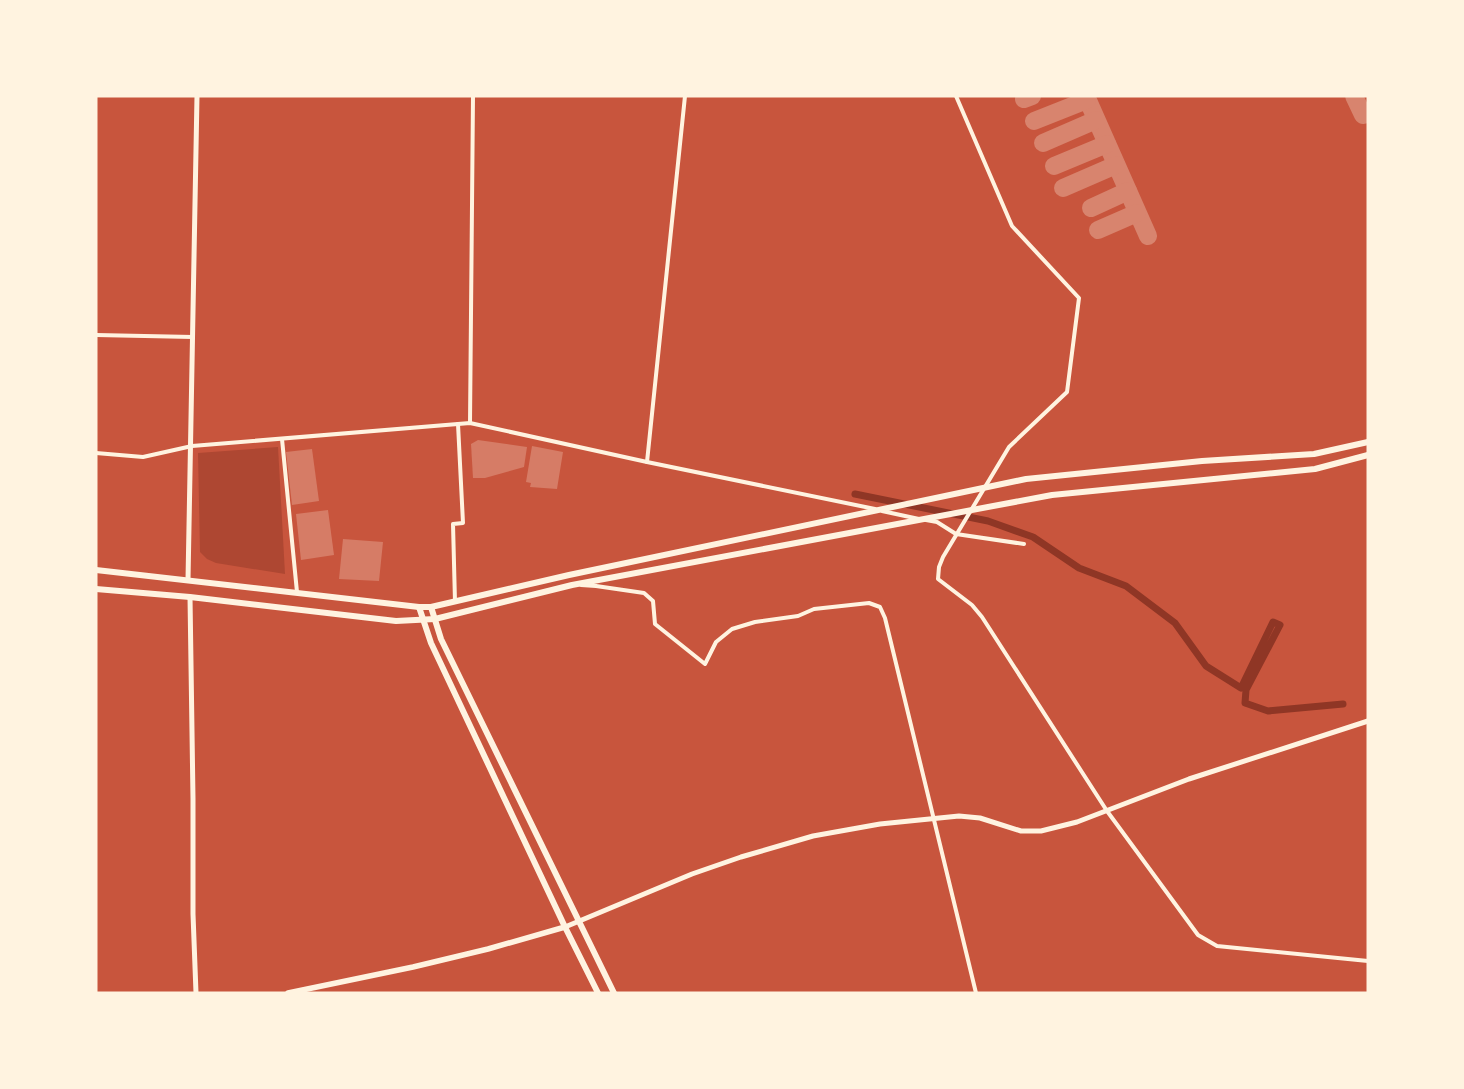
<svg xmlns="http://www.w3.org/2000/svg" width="1464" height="1089" viewBox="0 0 1464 1089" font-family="'Archivo Narrow',sans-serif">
<rect width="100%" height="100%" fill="#c8553d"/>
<polygon fill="#ae4732" points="278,447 285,574 216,563 207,559 200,552 198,453"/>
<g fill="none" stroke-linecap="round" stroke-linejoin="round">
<polyline stroke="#8f3625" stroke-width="7" points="855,494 988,521 1033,537 1079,568 1126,586 1175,623 1206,666 1241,688 1273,622 1280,625 1246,690 1245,703 1268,711 1343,704"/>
<g stroke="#d8846e" stroke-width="18">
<polyline points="1086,96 1148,236"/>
<polyline points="1354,96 1363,115 1368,114"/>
<polyline points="1024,99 1032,96"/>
<polyline points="1034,121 1087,100"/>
<polyline points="1043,143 1096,120"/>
<polyline points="1054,166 1107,144"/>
<polyline points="1063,188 1116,165"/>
<polyline points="1091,208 1128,191"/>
<polyline points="1098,230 1137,213"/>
</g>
</g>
<g fill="#d67c66">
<polygon points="478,440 527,447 524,467 485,478 473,478 471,444"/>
<polygon points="532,446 563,452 557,489 530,487 531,483 526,482"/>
<polygon points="312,449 319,501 292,505 286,452"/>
<polygon points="328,510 334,555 301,560 296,514"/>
<polygon points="343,539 383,542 379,581 339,579"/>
</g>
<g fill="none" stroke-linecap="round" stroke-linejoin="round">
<g stroke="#fff3e0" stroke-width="4">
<polyline points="956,96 1012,226 1079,298 1067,392 1009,447 943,557 939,567 938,579 972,605 982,617 1107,811 1198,935 1217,946 1368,961"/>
<polyline points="96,335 193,337"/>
<polyline points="470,423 473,96"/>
<polyline points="282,439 297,592"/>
<polyline points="96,453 143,457 192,446 470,423 647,462 875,509"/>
<polyline points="647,462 685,96"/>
<polyline points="882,511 919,519"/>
<polyline points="926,520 937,522 956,534 1024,544"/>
<polyline points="581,585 596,586 644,593 653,601 655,624 705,664 716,642 732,629 755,622 798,616 814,609 869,603 880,607 885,618 976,993"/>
<polyline points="455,602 453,524 463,523 458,424"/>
</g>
<g stroke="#fff3e0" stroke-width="5">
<polyline points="188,580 197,96"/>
<polyline points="190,597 193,799 193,914 196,993"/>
<polyline points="565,927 692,874 741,857 813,836 880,824 959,816 980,818 1021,831 1041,831 1077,822 1189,779 1368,721"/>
</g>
<polyline stroke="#fff3e0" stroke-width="5.5" points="288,993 413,967 488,949 565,927"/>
<g stroke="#fff3e0" stroke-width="6">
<polyline points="96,570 419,607 431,607 569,575 1026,479 1202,461 1314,454 1368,442"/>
<polyline points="96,589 190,597 396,621 435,619 572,585 1052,495 1315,469 1368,455"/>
<polyline points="419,607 431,643 565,927 598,993"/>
<polyline points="431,607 441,639 614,993"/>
</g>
</g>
<rect width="1464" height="1089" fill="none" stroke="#fff3e0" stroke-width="195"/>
</svg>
